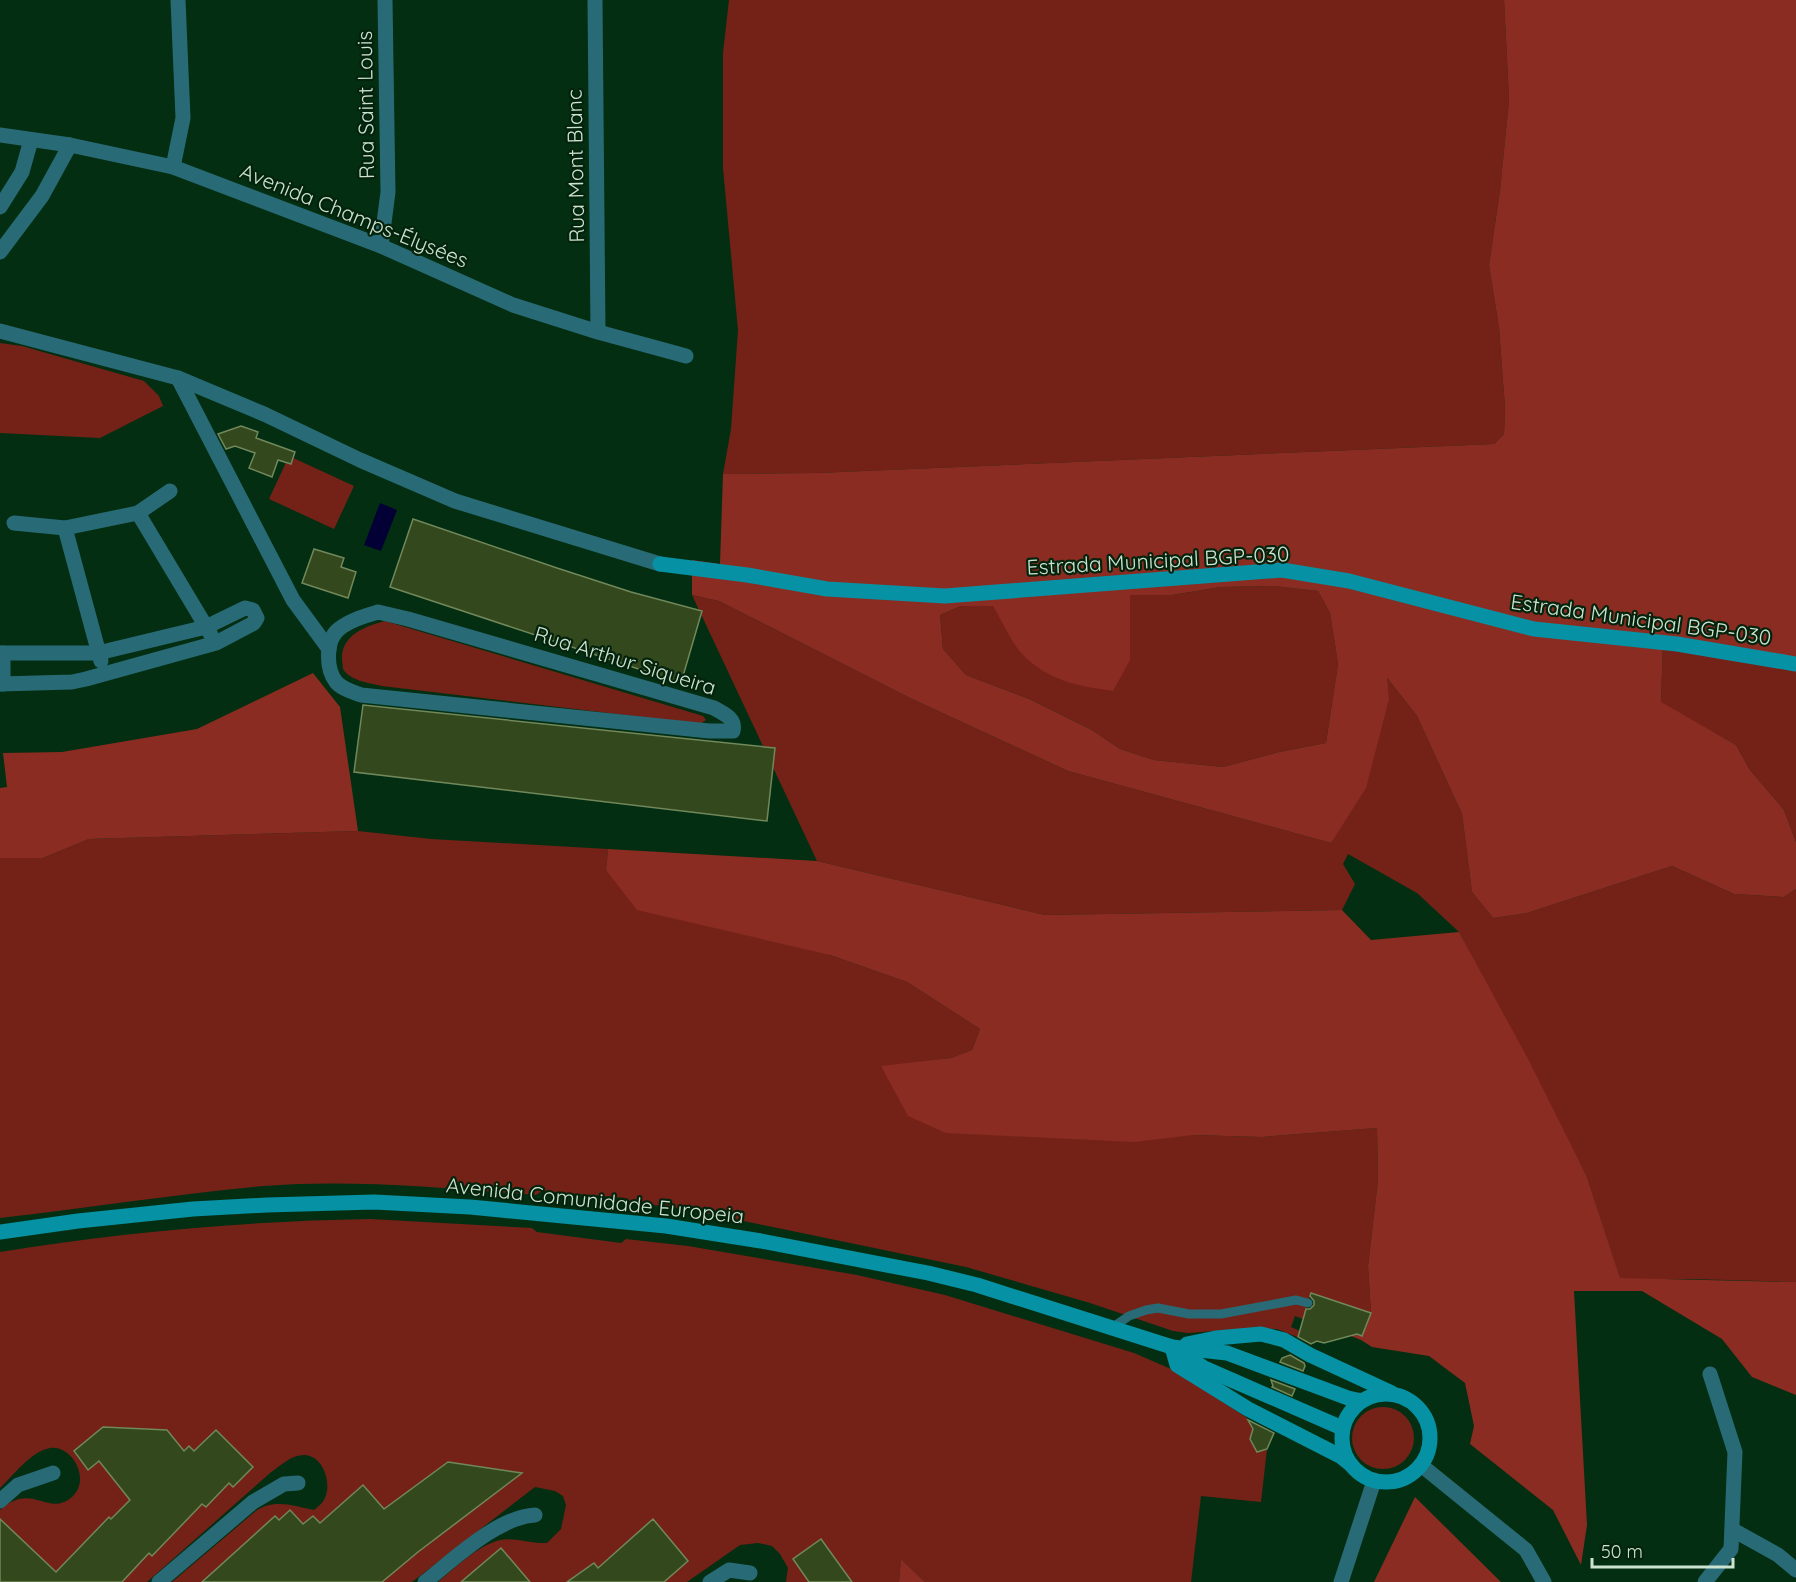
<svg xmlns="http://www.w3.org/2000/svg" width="1796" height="1582" viewBox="0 0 1796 1582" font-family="Quicksand,sans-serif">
<rect width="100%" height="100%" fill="#032e11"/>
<g fill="#742218">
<polygon points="729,0 1504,0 1509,100 1500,190 1489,265 1499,328 1505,408 1504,434 1494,444 817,473 723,474 731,429 738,330 723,168 723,53"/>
<polygon points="0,343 22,346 144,381 159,396 163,406 100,438 0,433"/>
<polygon points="289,456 354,486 334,529 269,499"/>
<polygon points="1274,586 1318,591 1330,613 1338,664 1326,743 1279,752 1223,767 1154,760 1120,749 1092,730 1029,699 966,675 943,649 940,615 961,606 993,606 1130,660 1130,594 1172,595 1221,587"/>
<polygon points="692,595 719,601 910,698 1068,771 1331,843 1386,677 1417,716 1462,814 1472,892 1493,918 1527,913 1672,866 1734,894 1784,897 1796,889 1796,1282 1690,1279 1620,1279 1587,1177 1459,932 1417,893 1348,854 1343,864 1355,884 1342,910 1045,915 817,861"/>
<path d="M385,621L703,716L706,720L700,724L382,686C370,683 350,681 343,669C343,667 342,661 342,659C341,635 366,626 385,621Z"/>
<polygon points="1663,641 1796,657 1796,842 1784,810 1750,770 1736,745 1661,703"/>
<path d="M358,831L431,839L608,849L606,870L830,955L907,982L980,1029L972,1050L951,1058L881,1067L1193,1135L1262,1137L1377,1128L1378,1180L1368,1266L1371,1313L1311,1293L1303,1319L1295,1316L1291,1327L1300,1331L1297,1337L1277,1329L1254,1328L1188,1333L1173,1331L1090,1303L966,1267L686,1209L630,1202L626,1198L542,1191L536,1195C446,1188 353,1179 263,1186C175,1194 87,1208 0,1218V858H43L89,839Z"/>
<path d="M371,1219L532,1228L537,1232L621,1243L626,1239L688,1246L857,1275L945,1295L1134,1353L1171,1369L1246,1417L1253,1429L1250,1439L1257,1452L1267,1449L1261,1502L1201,1496L1191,1582H925L901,1559L899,1582H786L788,1568L780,1554L772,1546L758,1543L740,1545L687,1582H438C456,1567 477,1546 500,1540C514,1537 532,1544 547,1543L561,1529L566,1505L563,1496L555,1491L535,1487L412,1582H172L257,1510C276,1499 293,1506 314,1510C320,1505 324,1502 326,1495C331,1480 322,1455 304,1455C291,1455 280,1466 270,1473L147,1582H0V1510C33,1481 47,1518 72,1497C92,1479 71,1444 50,1448C30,1452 14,1475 0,1488V1252C123,1232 247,1221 371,1219Z"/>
<circle cx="1383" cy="1438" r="31"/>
</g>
<g fill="#8a2c21" fill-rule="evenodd">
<path d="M1504,0H1796V657L1663,642L1661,702L1736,745L1750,770L1784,810L1796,842V889L1784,897L1734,894L1672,866L1527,913L1493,918L1472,892L1462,814L1417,716L1387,678L1389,699L1366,788L1331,843L1068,771L910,698L719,601L692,595V560L720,564L723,474L817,473L1494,444L1504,434L1505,408L1499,328L1489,265L1500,190L1509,100ZM1274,586L1318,591L1330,613L1338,664L1326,743L1279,752L1223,767L1154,760L1120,749L1092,730L1029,699L966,675L943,649L940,615L961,606H993C1002,621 1011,642 1023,655C1049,681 1078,686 1113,691L1130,660V595H1172L1221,587Z"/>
<polygon points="313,673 340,707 358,831 89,839 43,858 0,858 0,788 7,787 3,753 62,752 197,729"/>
<polygon points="608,849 817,861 1045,915 1342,910 1371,940 1459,932 1527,1057 1587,1177 1620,1278 1796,1282 1796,1395 1752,1377 1722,1339 1642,1291 1574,1291 1587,1525 1581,1565 1553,1510 1470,1444 1474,1426 1465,1383 1429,1356 1372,1347 1361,1340 1324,1325 1323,1327 1303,1319 1305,1314 1350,1326 1349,1331 1362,1336 1371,1313 1368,1266 1378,1180 1377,1128 1262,1137 1193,1135 1134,1142 946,1133 908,1116 881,1066 951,1058 972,1050 980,1029 907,982 830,955 637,910 606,870"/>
<polygon points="1415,1497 1501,1582 1374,1582"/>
<polygon points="901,1559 925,1582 899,1582"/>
</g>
<polygon fill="#030035" points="380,503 397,510 381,551 364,545"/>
<g fill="#34481e" stroke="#71885b" stroke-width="1.5">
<polygon points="241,426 258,432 256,438 295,452 291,464 278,460 272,477 249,468 255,453 235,446 226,449 218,434"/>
<polygon points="413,519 557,568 631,592 702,611 681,683 390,587"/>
<polygon points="314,549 344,558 341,567 356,572 348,598 302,583"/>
<polygon points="363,705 775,748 767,821 354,772"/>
<polygon points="1311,1293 1371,1313 1362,1336 1357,1334 1324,1343 1317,1341 1311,1344 1298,1337 1306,1309 1310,1309 1314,1305 1314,1301 1310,1296"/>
<polygon points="1290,1355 1304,1363 1305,1366 1303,1371 1280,1362 1282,1358"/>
<polygon points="1271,1380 1295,1389 1292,1396 1272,1387 1273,1386"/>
<polygon points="1248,1420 1274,1433 1267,1449 1257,1452 1250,1439 1253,1429"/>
<polygon points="103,1427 167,1430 184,1451 189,1446 194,1451 216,1430 253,1467 233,1487 229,1483 206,1507 202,1504 152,1556 149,1553 122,1582 0,1582 0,1519 56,1572 109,1517 111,1519 130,1500 99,1461 88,1470 74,1451"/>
<polygon points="448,1462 522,1473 418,1552 382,1582 202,1582 275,1516 279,1520 290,1510 303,1524 313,1516 320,1523 363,1485 384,1509"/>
<polygon points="653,1519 688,1561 664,1582 567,1582 594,1563 598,1568"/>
<polygon points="821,1539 852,1582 809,1582 793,1559"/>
<polygon points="501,1548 530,1582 461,1582"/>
</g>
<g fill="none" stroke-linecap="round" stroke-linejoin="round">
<polyline stroke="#286b76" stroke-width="9" points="1113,1327 1129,1316 1146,1310 1158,1308 1189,1314 1221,1314 1296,1300 1308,1303"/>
<g stroke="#286b76" stroke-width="15">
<polyline points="595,0 598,332"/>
<polyline points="0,135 70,145 173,167 381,246 513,305 598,332 686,356"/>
<polyline points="173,167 183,118 178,0"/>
<polyline points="0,207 22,172 31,140"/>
<polyline points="381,246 388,192 385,0"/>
<polyline points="0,252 42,196 70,145"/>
<polyline points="0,331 178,378 264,414 360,460 455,501 660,564"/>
<polyline points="178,378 293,600 329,649"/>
<polyline points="138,513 211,635"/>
<polyline points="14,523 65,528 138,513 170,491"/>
<polyline points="65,528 101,661"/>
<path d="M378,612L408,619L714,708C724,714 736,718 733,731H709L361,695C353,692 342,689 336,682C326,669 325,640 339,629C350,620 365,616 378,612Z"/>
<polyline points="0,653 98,653 206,627 245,608 253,610 257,618 254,623 216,643 86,679 72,682 0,684"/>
<polyline points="3,653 3,684"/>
<polyline points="1421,1465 1526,1550 1544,1582"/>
<polyline points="0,1501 18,1485 53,1473"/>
<polyline points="1733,1530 1778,1555 1796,1570"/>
<polyline points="159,1582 253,1502 284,1484 298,1483"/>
<path d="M425,1582C454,1559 498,1517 535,1515"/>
<polyline points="710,1582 729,1570 750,1573"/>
<polyline points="1341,1582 1374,1481"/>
<polyline points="1705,1582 1731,1549 1735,1452 1710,1374"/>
</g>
<g stroke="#0692a4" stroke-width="15">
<polyline points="660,564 747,575 827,589 945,596 1282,570 1349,581 1534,629 1677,644 1796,664"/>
<polyline points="0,1232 78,1221 193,1209 267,1205 374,1202 470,1207 666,1226 761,1241 928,1273 977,1285 1172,1347 1227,1353 1348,1398 1362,1401"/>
<polyline points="1187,1344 1216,1338 1261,1334 1284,1340 1310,1355 1392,1393"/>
<polyline points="1172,1347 1177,1365 1248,1409 1340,1456 1350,1464"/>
<polyline points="1175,1348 1204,1368 1342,1428"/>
<circle cx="1386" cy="1438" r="44"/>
</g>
</g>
<g text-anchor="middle" stroke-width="4.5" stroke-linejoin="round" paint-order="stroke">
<g font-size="21" fill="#cde3d1" stroke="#04230d">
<text transform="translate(366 105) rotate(-91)" y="7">Rua Saint Louis</text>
<text transform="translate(576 166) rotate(-91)" y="7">Rua Mont Blanc</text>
<text transform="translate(354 216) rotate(22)" y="7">Avenida Champs-Élysées</text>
<text transform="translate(1158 561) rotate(-3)" y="7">Estrada Municipal BGP-030</text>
<text transform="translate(1641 620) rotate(8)" y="7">Estrada Municipal BGP-030</text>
<text transform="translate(625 661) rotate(17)" y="7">Rua Arthur Siqueira</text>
<text transform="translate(595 1201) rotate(6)" y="7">Avenida Comunidade Europeia</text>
</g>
</g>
<path d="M1592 1558v9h141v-9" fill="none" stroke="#cde3d1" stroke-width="3"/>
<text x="1601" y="1558" font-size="18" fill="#cde3d1" stroke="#04230d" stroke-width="4.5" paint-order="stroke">50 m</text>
</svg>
